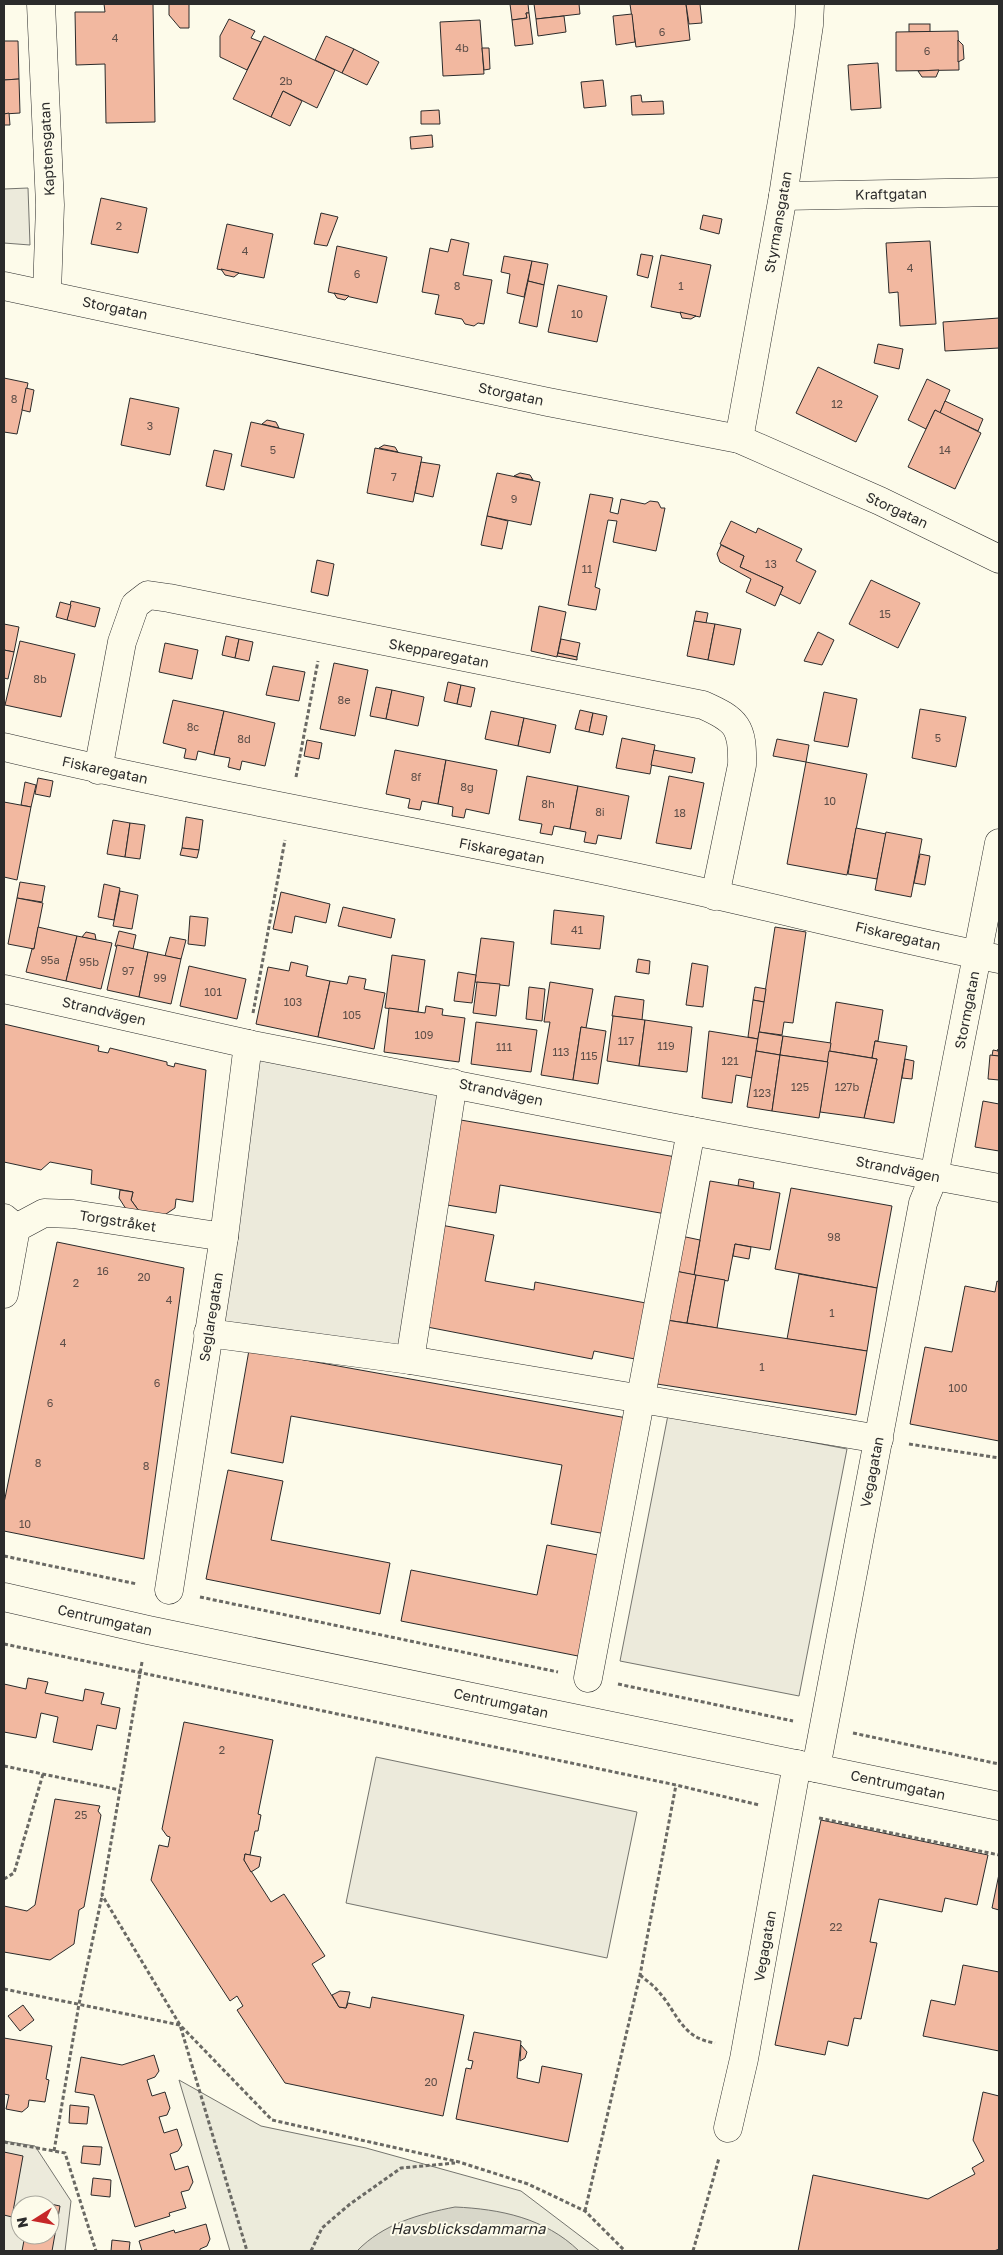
<svg xmlns="http://www.w3.org/2000/svg" width="1003" height="2255" viewBox="0 0 1003 2255" font-family="'Golos Text',sans-serif">
<rect width="100%" height="100%" fill="#fdfbea"/>
<polygon fill="#ecebdb" stroke="#74746e" points="179,2080 261,2126 366,2148 521,2191 600,2251 230,2251"/>
<g fill="#eceadb" stroke="#74746e" fill-rule="evenodd">
<polygon points="28,188 30,245 4,243 4,189"/>
<polygon points="248,1044 453,1083 410,1360 208,1333"/>
<polygon points="668,1415 847,1449 799,1696 620,1661"/>
<polygon points="376,1757 637,1812 607,1958 346,1903"/>
<path d="M4,2141L35,2146L71,2201L65,2251H4ZM20,2205H50V2235H20Z"/>
</g>
<path fill="#d8d7c9" stroke="#74746e" d="M455,2207C500,2209 545,2218 579,2251H357C383,2224 419,2214 455,2207Z"/>
<g fill="#f2b8a0" stroke="#2b2b2b">
<polygon points="104,4 153,4 155,122 106,123 105,64 76,65 75,12 105,12"/>
<polygon points="169,4 189,4 189,28 180,28 169,15"/>
<polygon points="510,4 528,4 529,13 526,13 527,18 512,20"/>
<polygon points="534,4 579,4 580,14 536,19"/>
<polygon points="630,4 686,4 690,40 636,47"/>
<polygon points="686,4 700,4 702,23 689,24"/>
<polygon points="526,13 529,13 533,44 515,46 512,20 527,18"/>
<polygon points="632,14 635,42 616,45 613,16"/>
<polygon points="564,16 566,32 538,36 536,19"/>
<polygon points="229,19 255,31 251,38 261,42 247,70 220,57 220,36"/>
<polygon points="480,20 484,74 443,76 440,22"/>
<rect x="909" y="24" width="21" height="8"/>
<polygon points="958,31 959,70 896,71 896,32"/>
<polygon points="264,36 335,70 317,108 283,91 271,117 233,99"/>
<polygon points="326,36 354,49 342,73 315,60"/>
<polygon points="958,40 963,45 964,59 958,62"/>
<polygon points="4,41 18,41 19,79 4,80"/>
<polygon points="482,48 489,48 490,69 484,70"/>
<polygon points="354,49 379,62 367,85 342,73"/>
<polygon points="878,63 881,108 851,110 848,65"/>
<polygon points="939,70 936,77 922,77 918,71"/>
<polygon points="19,79 20,113 4,114 4,80"/>
<polygon points="603,80 606,106 584,108 581,82"/>
<polygon points="283,91 302,101 290,126 271,117"/>
<polygon points="641,95 642,102 663,101 664,114 632,115 631,96"/>
<polygon points="439,110 440,124 421,124 421,111"/>
<polygon points="9,113 10,125 4,125 4,114"/>
<polygon points="432,135 433,147 411,149 410,137"/>
<polygon points="101,198 147,208 138,253 91,244"/>
<polygon points="321,213 338,217 327,246 314,244"/>
<polygon points="703,215 722,219 719,234 700,229"/>
<polygon points="227,224 273,234 264,278 217,269"/>
<polygon points="451,239 469,243 463,275 492,280 484,324 478,323 474,326 465,324 462,319 435,314 439,295 422,292 430,248 448,252"/>
<polygon points="930,241 936,324 900,326 898,292 889,293 886,243"/>
<polygon points="337,246 387,257 377,303 328,292"/>
<polygon points="641,254 653,256 648,278 637,275"/>
<polygon points="661,255 711,265 700,317 651,307"/>
<polygon points="504,256 532,261 524,297 507,293 510,274 501,272"/>
<polygon points="532,261 548,264 544,285 528,281"/>
<polygon points="221,269 239,273 234,277 225,275"/>
<polygon points="528,281 544,285 537,327 519,323"/>
<polygon points="558,285 607,296 597,342 548,332"/>
<polygon points="334,293 349,296 345,300 337,298"/>
<polygon points="680,312 696,316 691,319 682,318"/>
<polygon points="999,318 999,348 945,351 943,322"/>
<polygon points="878,344 903,349 899,369 874,363"/>
<polygon points="818,367 878,396 856,442 796,413"/>
<polygon points="4,378 28,383 17,434 4,432"/>
<polygon points="927,379 950,390 940,413 935,410 926,429 908,420"/>
<polygon points="26,388 34,390 30,412 22,410"/>
<polygon points="130,398 179,408 170,455 121,445"/>
<polygon points="945,401 983,419 978,431 940,413"/>
<polygon points="935,410 981,433 955,489 908,467"/>
<polygon points="267,420 276,422 279,428 262,424"/>
<polygon points="251,422 304,434 294,478 241,466"/>
<polygon points="384,445 395,447 398,452 379,448"/>
<polygon points="375,448 422,457 413,502 367,493"/>
<polygon points="214,450 232,454 224,490 206,486"/>
<polygon points="421,462 440,465 433,497 415,493"/>
<polygon points="497,473 540,482 531,525 487,516"/>
<polygon points="520,473 530,475 533,480 514,476"/>
<polygon points="590,494 613,498 610,512 618,514 621,499 645,504 650,501 658,502 661,508 665,508 656,551 613,542 617,521 608,520 595,587 600,589 596,610 568,605"/>
<polygon points="487,516 508,521 502,549 481,545"/>
<polygon points="731,521 756,533 758,528 802,549 796,561 816,571 800,604 780,594 783,587 740,567 744,556 720,544"/>
<polygon points="721,545 744,556 740,567 783,587 775,606 746,592 751,579 720,562 717,554"/>
<polygon points="317,560 334,564 328,596 311,592"/>
<polygon points="871,580 920,603 898,648 849,624"/>
<polygon points="71,601 100,608 95,627 67,620"/>
<polygon points="60,602 71,605 67,620 56,617"/>
<polygon points="539,606 566,612 557,657 531,651"/>
<polygon points="696,611 708,613 706,623 694,621"/>
<polygon points="694,621 715,624 708,660 687,656"/>
<polygon points="4,624 19,627 14,652 4,650"/>
<polygon points="715,624 741,629 734,665 708,660"/>
<polygon points="818,632 834,640 822,665 804,661"/>
<polygon points="226,636 239,639 235,658 222,655"/>
<polygon points="239,639 253,642 249,661 235,658"/>
<polygon points="561,639 580,643 577,657 558,653"/>
<polygon points="20,641 75,654 61,717 5,705"/>
<polygon points="165,643 198,650 192,679 159,672"/>
<polygon points="4,650 14,652 8,679 4,678"/>
<polygon points="558,653 577,657 577,660 557,656"/>
<polygon points="334,663 368,670 355,736 320,729"/>
<polygon points="273,666 305,672 299,701 266,695"/>
<polygon points="448,682 461,685 457,704 444,701"/>
<polygon points="461,685 475,688 471,707 457,704"/>
<polygon points="376,687 392,690 386,719 370,716"/>
<polygon points="392,690 424,697 418,726 386,719"/>
<polygon points="824,692 857,699 848,747 814,741"/>
<polygon points="173,700 224,711 214,755 198,751 196,760 184,758 186,749 163,743"/>
<polygon points="920,709 966,717 956,767 912,758"/>
<polygon points="580,710 593,713 589,732 575,729"/>
<polygon points="224,711 275,723 265,766 242,761 240,770 228,767 230,758 214,755"/>
<polygon points="491,711 524,718 518,746 485,739"/>
<polygon points="593,713 607,716 603,735 589,732"/>
<polygon points="524,718 556,725 550,753 518,746"/>
<polygon points="622,738 655,745 650,774 616,768"/>
<polygon points="777,739 809,745 806,762 773,756"/>
<polygon points="307,740 322,743 319,759 304,756"/>
<polygon points="395,750 446,760 438,804 422,801 420,810 408,808 410,799 386,794"/>
<polygon points="654,750 695,758 692,773 651,765"/>
<polygon points="446,760 497,770 489,814 466,809 464,818 452,816 453,807 438,804"/>
<polygon points="806,762 867,774 847,875 787,864"/>
<polygon points="527,776 578,786 570,829 554,826 552,835 540,833 542,824 519,820"/>
<polygon points="669,776 704,783 691,849 656,843"/>
<polygon points="38,778 53,781 50,797 35,794"/>
<polygon points="25,782 36,785 31,807 21,805"/>
<polygon points="578,786 629,796 621,839 598,835 596,844 584,842 586,832 570,829"/>
<polygon points="4,802 31,807 17,880 4,877"/>
<polygon points="186,817 203,820 199,850 182,848"/>
<polygon points="113,820 130,823 125,857 107,854"/>
<polygon points="130,823 145,825 140,859 125,857"/>
<polygon points="856,828 886,834 877,879 848,874"/>
<polygon points="886,832 922,839 911,897 875,890"/>
<polygon points="182,848 199,850 197,858 180,855"/>
<polygon points="920,854 930,856 925,885 914,883"/>
<polygon points="20,882 45,886 42,902 17,898"/>
<polygon points="104,884 120,888 114,920 98,917"/>
<polygon points="120,891 138,895 132,929 113,926"/>
<polygon points="281,892 330,904 326,923 295,916 292,933 273,929"/>
<polygon points="17,898 43,903 34,949 8,944"/>
<polygon points="343,907 395,919 391,938 338,926"/>
<polygon points="554,910 604,916 600,949 551,944"/>
<polygon points="190,916 208,918 205,946 188,944"/>
<polygon points="38,927 77,936 66,981 26,972 32,949 34,949"/>
<polygon points="775,927 806,932 793,1023 784,1022 782,1035 759,1032"/>
<polygon points="119,931 136,935 133,949 115,946"/>
<polygon points="86,932 95,934 96,940 82,937"/>
<polygon points="77,936 112,943 101,989 66,981"/>
<polygon points="170,937 186,940 181,959 165,956"/>
<polygon points="481,938 514,942 509,986 475,982"/>
<polygon points="117,945 148,952 139,997 107,990"/>
<polygon points="148,952 181,959 171,1004 139,997"/>
<polygon points="392,955 425,960 418,1012 385,1008"/>
<polygon points="638,959 650,961 649,974 636,972"/>
<polygon points="291,962 308,966 306,976 330,981 318,1037 256,1024 268,967 289,971"/>
<polygon points="692,963 708,966 703,1007 686,1005"/>
<polygon points="189,966 246,979 237,1019 180,1006"/>
<polygon points="458,972 476,975 472,1003 454,1001"/>
<polygon points="349,976 366,979 364,989 385,993 374,1049 318,1037 330,981 347,984"/>
<polygon points="477,982 500,984 496,1016 473,1013"/>
<polygon points="550,982 593,989 586,1028 581,1027 573,1080 541,1075 550,1022 544,1022"/>
<polygon points="529,987 545,989 542,1021 526,1019"/>
<polygon points="755,987 766,989 764,1002 753,1000"/>
<polygon points="615,996 644,1000 642,1020 612,1016"/>
<polygon points="753,1000 764,1002 758,1039 748,1037"/>
<polygon points="836,1002 883,1010 878,1041 875,1041 872,1058 829,1051"/>
<polygon points="426,1006 443,1009 442,1015 465,1018 459,1062 384,1052 389,1008 425,1013"/>
<polygon points="613,1016 645,1020 639,1066 607,1061"/>
<polygon points="645,1020 692,1027 687,1072 639,1066"/>
<polygon points="476,1022 537,1030 531,1072 471,1064"/>
<polygon points="4,1024 99,1046 98,1051 108,1053 110,1048 167,1062 167,1065 174,1067 175,1063 206,1070 193,1202 176,1199 175,1208 163,1216 139,1211 131,1200 133,1192 91,1184 92,1170 50,1162 41,1170 4,1162"/>
<polygon points="581,1027 606,1031 598,1084 573,1080"/>
<polygon points="709,1031 758,1039 752,1078 736,1075 732,1103 702,1098"/>
<polygon points="759,1032 783,1036 780,1055 756,1051"/>
<polygon points="783,1036 831,1043 828,1062 780,1055"/>
<polygon points="875,1041 907,1046 894,1123 864,1118 877,1059 872,1058"/>
<polygon points="998,1049 999,1056 992,1056 993,1050 998,1051"/>
<polygon points="756,1051 780,1055 772,1111 747,1107"/>
<polygon points="829,1051 877,1059 864,1118 820,1112"/>
<polygon points="780,1055 828,1062 819,1118 772,1111"/>
<polygon points="990,1055 999,1056 999,1080 988,1079"/>
<polygon points="905,1059 914,1061 912,1079 902,1078"/>
<polygon points="983,1101 999,1104 999,1151 975,1147"/>
<polygon points="455,1119 676,1157 666,1214 500,1185 496,1213 441,1204"/>
<polygon points="739,1179 754,1182 753,1189 738,1186"/>
<polygon points="710,1181 780,1193 770,1250 735,1244 728,1281 694,1275"/>
<polygon points="791,1188 892,1206 877,1288 775,1269"/>
<polygon points="120,1190 133,1192 131,1200 139,1211 126,1209 119,1198"/>
<polygon points="441,1225 494,1235 485,1281 534,1290 535,1282 651,1304 640,1360 594,1351 592,1359 422,1326"/>
<polygon points="681,1236 700,1240 694,1275 675,1271"/>
<polygon points="57,1242 184,1268 144,1559 4,1531 4,1503"/>
<polygon points="735,1244 751,1247 749,1259 733,1256"/>
<polygon points="675,1271 696,1275 687,1323 666,1320"/>
<polygon points="799,1274 877,1288 867,1351 787,1339"/>
<polygon points="696,1275 725,1280 717,1328 687,1323"/>
<polygon points="997,1281 999,1282 999,1441 910,1424 925,1347 952,1352 965,1286 995,1292"/>
<polygon points="666,1320 867,1351 856,1415 657,1384"/>
<polygon points="249,1350 627,1418 606,1534 551,1524 562,1465 291,1416 283,1463 231,1453"/>
<polygon points="228,1470 283,1481 271,1540 390,1563 380,1614 206,1579"/>
<polygon points="547,1545 603,1556 583,1657 401,1621 411,1570 537,1595"/>
<polygon points="28,1678 48,1682 45,1693 83,1701 85,1689 104,1693 101,1704 120,1708 116,1729 97,1725 92,1750 53,1742 58,1717 41,1713 36,1738 4,1732 4,1684 26,1689"/>
<polygon points="184,1722 273,1740 258,1814 261,1815 258,1831 255,1831 250,1855 245,1854 244,1860 271,1902 284,1894 325,1956 312,1964 339,2007 346,2008 348,2003 370,2008 372,1997 464,2015 443,2116 285,2083 237,2010 243,2006 237,1996 230,2001 151,1880 159,1845 168,1847 170,1837 167,1836 162,1829"/>
<polygon points="55,1799 100,1806 98,1811 101,1815 84,1907 79,1910 74,1944 50,1960 4,1952 4,1906 27,1911 35,1905"/>
<polygon points="821,1820 988,1855 977,1905 945,1898 942,1912 879,1899 870,1942 877,1943 861,2019 854,2018 848,2046 828,2041 825,2055 775,2045"/>
<polygon points="245,1854 261,1857 259,1867 251,1872 244,1860"/>
<polygon points="999,1874 999,1910 992,1908"/>
<polygon points="963,1965 999,1972 999,2051 923,2036 931,2000 955,2005"/>
<polygon points="340,1991 350,1992 346,2008 339,2007 332,1995"/>
<polygon points="23,2005 34,2020 20,2031 8,2016"/>
<polygon points="474,2032 521,2041 517,2078 539,2083 542,2066 582,2074 568,2142 456,2119 466,2068 471,2069 473,2061 468,2060"/>
<polygon points="4,2038 52,2046 46,2079 49,2080 45,2102 29,2100 28,2107 22,2112 6,2109 9,2095 4,2094"/>
<polygon points="521,2045 527,2052 525,2058 520,2061"/>
<polygon points="154,2055 159,2071 155,2077 147,2080 152,2096 165,2092 170,2108 167,2115 159,2117 164,2133 177,2129 182,2145 178,2151 170,2154 175,2170 188,2166 193,2182 189,2190 181,2192 186,2208 169,2213 170,2216 135,2227 94,2095 75,2092 81,2057 122,2065"/>
<polygon points="983,2092 999,2096 999,2249 994,2251 798,2251 813,2175 928,2199 975,2174 972,2168 984,2161 973,2140"/>
<polygon points="70,2105 89,2107 87,2124 69,2123"/>
<polygon points="83,2146 102,2147 100,2165 81,2163"/>
<polygon points="4,2152 23,2156 12,2217 4,2215"/>
<polygon points="93,2178 111,2180 110,2197 91,2195"/>
<polygon points="31,2200 60,2206 52,2251 22,2251 25,2235 50,2235 50,2205 31,2205"/>
<polygon points="206,2224 210,2239 207,2246 200,2249 200,2251 142,2251 139,2241 174,2230 175,2233"/>
<polygon points="112,2240 130,2242 129,2251 111,2251"/>
</g>
<g fill="none" stroke-linecap="round" stroke-linejoin="round">
<defs>
<g id="minor">
<polyline points="41,4 50,205 47,293"/>
<polyline points="783,196 999,192"/>
<polyline points="4,286 548,402 739,439 880,501 999,559"/>
<polyline points="739,439 783,196 809,25 810,4"/>
<path d="M4,747C210,796 418,831 625,875C750,901 874,934 999,959"/>
<path d="M98,770L122,642L135,605L148,595L169,598L703,705C737,720 743,727 742,765L715,896"/>
<polyline points="4,989 248,1044 670,1127 999,1188"/>
<polyline points="4,1218 16,1228 4,1294"/>
<polyline points="16,1228 44,1213 73,1214 224,1237"/>
<polyline points="208,1333 410,1360 453,1083"/>
<polyline points="410,1360 879,1439"/>
<polyline points="169,1590 224,1237 248,1044"/>
<polyline points="4,1597 148,1630 999,1806"/>
<polyline points="588,1678 691,1131"/>
<polyline points="816,1768 923,1203 934,1176 999,843"/>
<polyline points="728,2128 744,2059 797,1764"/>
</g>
</defs>
<use href="#minor" stroke="#2b2b2b" stroke-width="29"/>
<g stroke="#6a6964" stroke-width="3" stroke-dasharray="4 2.5" stroke-linecap="butt">
<polyline points="296,777 318,661"/>
<polyline points="253,1013 285,840"/>
<polyline points="909,1444 999,1458"/>
<polyline points="4,1556 137,1584"/>
<polyline points="200,1597 558,1672"/>
<polyline points="4,1644 676,1785 759,1805"/>
<polyline points="142,1662 102,1895 180,2025 247,2251"/>
<polyline points="618,1684 793,1721"/>
<polyline points="853,1733 999,1764"/>
<polyline points="4,1766 120,1790"/>
<polyline points="819,1818 999,1855"/>
<polyline points="4,1879 14,1873 43,1774"/>
<path d="M640,1975C646,1980 653,1985 658,1991C678,2013 681,2038 715,2043"/>
<polyline points="4,1989 180,2025 272,2120 459,2162 528,2184 585,2211 625,2251"/>
<polyline points="4,2142 65,2153 96,2251"/>
<polyline points="54,2151 79,2004 102,1896"/>
<polyline points="585,2211 640,1975 676,1785"/>
<polyline points="311,2251 322,2228 350,2204 401,2168 455,2163"/>
<polyline points="693,2251 719,2158"/>
</g>
<use href="#minor" stroke="#fdfbea" stroke-width="28"/>
</g>
<g text-anchor="middle" stroke-width="4" stroke-linejoin="round" paint-order="stroke">
<g font-size="11" fill="#5d4e48">
<text x="662" y="36">6</text>
<text x="115" y="42">4</text>
<text x="462" y="52">4b</text>
<text x="927" y="55">6</text>
<text x="286" y="85">2b</text>
<text x="119" y="230">2</text>
<text x="245" y="255">4</text>
<text x="910" y="272">4</text>
<text x="357" y="278">6</text>
<text x="457" y="290">8</text>
<text x="681" y="290">1</text>
<text x="577" y="318">10</text>
<text x="14" y="403">8</text>
<text x="837" y="408">12</text>
<text x="150" y="430">3</text>
<text x="273" y="454">5</text>
<text x="945" y="454">14</text>
<text x="394" y="481">7</text>
<text x="514" y="503">9</text>
<text x="771" y="568">13</text>
<text x="587" y="573">11</text>
<text x="885" y="618">15</text>
<text x="40" y="683">8b</text>
<text x="344" y="704">8e</text>
<text x="193" y="731">8c</text>
<text x="938" y="742">5</text>
<text x="244" y="743">8d</text>
<text x="416" y="781">8f</text>
<text x="467" y="791">8g</text>
<text x="830" y="805">10</text>
<text x="548" y="808">8h</text>
<text x="600" y="816">8i</text>
<text x="680" y="817">18</text>
<text x="577" y="934">41</text>
<text x="50" y="964">95a</text>
<text x="89" y="966">95b</text>
<text x="128" y="975">97</text>
<text x="160" y="982">99</text>
<text x="213" y="996">101</text>
<text x="293" y="1006">103</text>
<text x="352" y="1019">105</text>
<text x="424" y="1039">109</text>
<text x="626" y="1045">117</text>
<text x="666" y="1050">119</text>
<text x="504" y="1051">111</text>
<text x="561" y="1056">113</text>
<text x="589" y="1060">115</text>
<text x="730" y="1065">121</text>
<text x="800" y="1091">125</text>
<text x="847" y="1091">127b</text>
<text x="762" y="1097">123</text>
<text x="834" y="1241">98</text>
<text x="103" y="1275">16</text>
<text x="144" y="1281">20</text>
<text x="76" y="1287">2</text>
<text x="169" y="1304">4</text>
<text x="832" y="1317">1</text>
<text x="63" y="1347">4</text>
<text x="762" y="1371">1</text>
<text x="157" y="1387">6</text>
<text x="958" y="1392">100</text>
<text x="50" y="1407">6</text>
<text x="38" y="1467">8</text>
<text x="146" y="1470">8</text>
<text x="25" y="1528">10</text>
<text x="222" y="1754">2</text>
<text x="81" y="1819">25</text>
<text x="836" y="1931">22</text>
<text x="431" y="2086">20</text>
</g>
<g font-size="14" fill="#2b2b2b" stroke="#fdfbea">
<text transform="translate(47 149) rotate(-93)" y="5">Kaptensgatan</text>
<text transform="translate(891 194) rotate(-1)" y="5">Kraftgatan</text>
<text transform="translate(778 222) rotate(-80)" y="5">Styrmansgatan</text>
<text transform="translate(115 308) rotate(12)" y="5">Storgatan</text>
<text transform="translate(511 394) rotate(12)" y="5">Storgatan</text>
<text transform="translate(897 510) rotate(25)" y="5">Storgatan</text>
<text transform="translate(439 653) rotate(11)" y="5">Skepparegatan</text>
<text transform="translate(105 770) rotate(12)" y="5">Fiskaregatan</text>
<text transform="translate(502 851) rotate(11)" y="5">Fiskaregatan</text>
<text transform="translate(898 936) rotate(13)" y="5">Fiskaregatan</text>
<text transform="translate(967 1010) rotate(-79)" y="5">Stormgatan</text>
<text transform="translate(104 1011) rotate(13)" y="5">Strandvägen</text>
<text transform="translate(501 1092) rotate(12)" y="5">Strandvägen</text>
<text transform="translate(898 1169) rotate(11)" y="5">Strandvägen</text>
<text transform="translate(118 1221) rotate(9)" y="5">Torgstråket</text>
<text transform="translate(211 1317) rotate(-81)" y="5">Seglaregatan</text>
<text transform="translate(872 1472) rotate(-79)" y="5">Vegagatan</text>
<text transform="translate(105 1620) rotate(13)" y="5">Centrumgatan</text>
<text transform="translate(501 1703) rotate(12)" y="5">Centrumgatan</text>
<text transform="translate(898 1785) rotate(12)" y="5">Centrumgatan</text>
<text transform="translate(765 1946) rotate(-80)" y="5">Vegagatan</text>
</g>
<g font-size="15" font-style="italic" fill="#2b2b2b" stroke="#fdfbea">
<text x="468" y="2234">Havsblicksdammarna</text>
</g>
</g>
<rect width="1003" height="2255" fill="none" stroke="#2b2b2b" stroke-width="10"/>
<g transform="translate(35 2220) rotate(259)"><circle r="24" fill="#fdfbea" stroke="#a9a89e"/>
<path d="M0-4L9 19L0 12L-9 19Z" fill="#c62828"/>
<text y="-8" font-size="14" font-weight="bold" text-anchor="middle" fill="#2b2b2b">N</text>
</g>
</svg>
